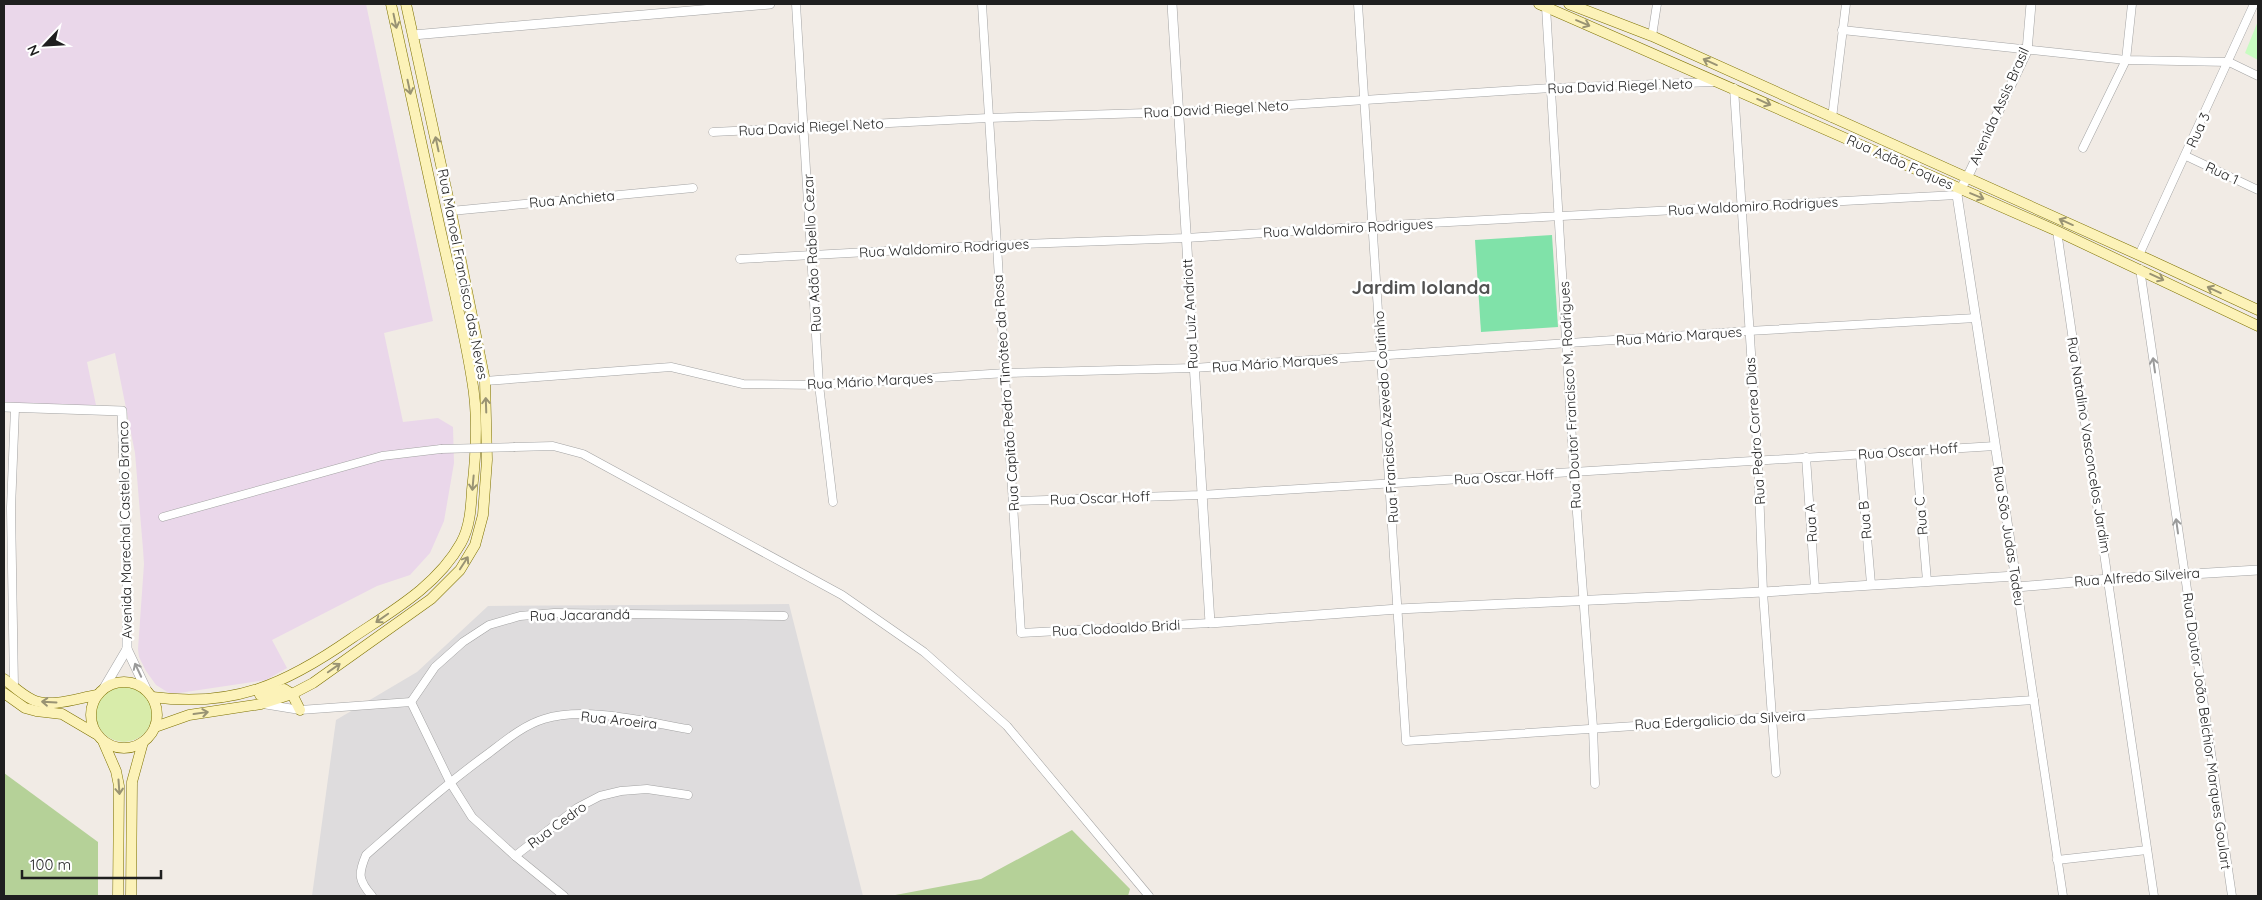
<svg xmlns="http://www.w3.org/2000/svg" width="2262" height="900" viewBox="0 0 2262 900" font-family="Quicksand,sans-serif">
<rect width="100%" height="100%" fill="#f1ebe5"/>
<polygon fill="#dedcdd" points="789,604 863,896 312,896 336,720 417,672 488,606"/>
<polygon fill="#ead7ea" points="4,4 366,4 433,321 384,333 403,422 438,418 453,427 454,463 444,521 430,553 410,575 377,586 272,640 287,668 266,680 179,693 169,693 156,685 146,671 139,657 138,649 144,564 143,549 135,453 115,353 87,362 97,410 4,404"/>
<circle fill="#d8ecaa" cx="124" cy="714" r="28"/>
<g fill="#b5d198">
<polygon points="4,773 98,842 98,896 4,896"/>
<polygon points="1072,830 1130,889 1128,896 890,896 981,879"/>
</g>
<polygon fill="#c8fcc1" points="2258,21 2258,60 2245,53"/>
<polygon fill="#80e2a9" points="1552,235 1558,327 1481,332 1475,240"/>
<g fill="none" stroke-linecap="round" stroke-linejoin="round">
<defs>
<g id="minor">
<polyline points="796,4 819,385 833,502"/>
<polyline points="982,4 1021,633 1210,623"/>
<polyline points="1358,4 1406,741 2034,700"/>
<polyline points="1546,7 1574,473 1593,727 1595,784"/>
<polyline points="1842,30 2126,60 2229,62 2258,76"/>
<polyline points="1652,36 1657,4"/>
<polyline points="1734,88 1758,462 1763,592 1776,773"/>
<polyline points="1832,118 1846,4"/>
<polyline points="713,132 988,118 1179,112 1551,88 1713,82"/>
<polyline points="2083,148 2126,60 2132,4"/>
<polyline points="2186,156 2258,190"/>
<polyline points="451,211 693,188"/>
<polyline points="2057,231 2154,896"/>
<polyline points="2139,255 2254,4"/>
<polyline points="740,259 996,245 1186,238 1373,226 1957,195"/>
<polyline points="2140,269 2232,896"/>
<polyline points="485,381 671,367 743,384 819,385 1006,373 1193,368 1748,331 1976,318"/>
<polyline points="515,447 553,446 583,454 842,595 924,652 1007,726 1149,896"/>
<polyline points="1916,451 1927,581"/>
<polyline points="1860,455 1871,584"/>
<polyline points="1806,457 1815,588"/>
<polyline points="1013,501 1201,495 1995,446"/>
<polyline points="163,517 382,456 441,449"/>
<polyline points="2017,587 2063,896"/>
<polyline points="14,687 11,508 15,408"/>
<polyline points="411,702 435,667 463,642 489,625 520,616 554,613 784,616"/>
<polyline points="411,702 450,782 472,817 515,856 564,896"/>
<polyline points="263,704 300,710 411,702"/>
<polyline points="515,856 577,808 600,796 621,791 647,789 688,795"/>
<polyline points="2057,860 2147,850"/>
<path d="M372,896C358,880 358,874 366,855C406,820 446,784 489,753C506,740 524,725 544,719C586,706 646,722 688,729"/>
</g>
<g id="tertiary">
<polyline points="1172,4 1210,623 1398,609 1763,592 2015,576"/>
<polyline points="2031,4 2027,51 1967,178 1957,195 2017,587 2109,579 2258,570"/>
<polyline points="413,35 770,4"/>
<polyline points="4,407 122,411 127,549 127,649 147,691"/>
<polyline points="104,688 127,649"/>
</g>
<g id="secondary">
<polyline points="1539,4 2057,231 2258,326"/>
<polyline points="1569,4 1652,36 2150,260 2258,310"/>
<path d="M4,679C13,686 22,695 33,700C52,708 78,698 97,695"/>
<circle cx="124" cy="715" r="33"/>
<polyline points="4,693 25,708 36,711 62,714 96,734"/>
<polyline points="260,695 284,689 292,694 300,710"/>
<path d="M152,697C234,708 286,684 352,638C392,611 437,586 461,543C470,527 471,507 472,490C476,456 478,413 472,380C463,323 448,266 436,210C421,141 406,72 391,4"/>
<polyline points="155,727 189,715 261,704 292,694 313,683 431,599 460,570 475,545 483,515 487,460 485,381 451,211 406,4"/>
<polyline points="103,741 116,771 119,786 118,896"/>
<polyline points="131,896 132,782 143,742"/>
</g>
</defs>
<use href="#minor" stroke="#a3a3a3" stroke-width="9"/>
<use href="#tertiary" stroke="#a3a3a3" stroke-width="10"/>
<use href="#secondary" stroke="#7d7100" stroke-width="11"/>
<use href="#minor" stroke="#fff" stroke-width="8"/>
<use href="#tertiary" stroke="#fff" stroke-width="9"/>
<use href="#secondary" stroke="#fcf2b8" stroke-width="10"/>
<defs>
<polyline id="minor-bridge" points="441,449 515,447"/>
</defs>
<use href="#minor-bridge" stroke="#a3a3a3" stroke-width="9" stroke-linecap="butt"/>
<use href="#minor-bridge" stroke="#fff" stroke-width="8"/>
</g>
<defs><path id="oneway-shaft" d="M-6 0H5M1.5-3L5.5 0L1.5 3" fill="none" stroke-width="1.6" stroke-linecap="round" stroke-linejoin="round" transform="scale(1.25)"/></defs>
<g stroke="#999373">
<use href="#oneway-shaft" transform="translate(395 21) rotate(78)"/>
<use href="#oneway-shaft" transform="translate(1583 23) rotate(23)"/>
<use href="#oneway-shaft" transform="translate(1710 62) rotate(-156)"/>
<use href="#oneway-shaft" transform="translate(409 87) rotate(78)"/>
<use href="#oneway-shaft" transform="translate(1764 102) rotate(24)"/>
<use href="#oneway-shaft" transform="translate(437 144) rotate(-102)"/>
<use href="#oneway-shaft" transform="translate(1977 196) rotate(23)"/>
<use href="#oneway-shaft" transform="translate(2066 222) rotate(-156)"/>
<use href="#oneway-shaft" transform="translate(2157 277) rotate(25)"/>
<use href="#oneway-shaft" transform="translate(2214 290) rotate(-155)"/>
<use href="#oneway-shaft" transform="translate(486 405) rotate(-92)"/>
<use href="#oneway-shaft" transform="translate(473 483) rotate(95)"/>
<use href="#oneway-shaft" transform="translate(464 563) rotate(-57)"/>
<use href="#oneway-shaft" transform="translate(382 618) rotate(145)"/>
<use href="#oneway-shaft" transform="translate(334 668) rotate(-35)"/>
<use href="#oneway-shaft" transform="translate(49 702) rotate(-177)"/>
<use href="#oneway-shaft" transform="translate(201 713) rotate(-8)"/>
<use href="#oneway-shaft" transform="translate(119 787) rotate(86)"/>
</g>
<g stroke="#9a9a9a">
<use href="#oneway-shaft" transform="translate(2154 365) rotate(-98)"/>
<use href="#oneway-shaft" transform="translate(2177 526) rotate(-98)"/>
<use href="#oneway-shaft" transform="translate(138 670) rotate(-115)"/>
</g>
<g text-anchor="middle" stroke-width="5" stroke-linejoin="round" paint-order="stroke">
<g font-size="14" fill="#1f1f1f" stroke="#fff">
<text transform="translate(1620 86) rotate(-2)" y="5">Rua David Riegel Neto</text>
<text transform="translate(1999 106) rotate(-66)" y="5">Avenida Assis Brasil</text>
<text transform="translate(1216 109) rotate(-3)" y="5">Rua David Riegel Neto</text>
<text transform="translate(811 127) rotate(-3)" y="5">Rua David Riegel Neto</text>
<text transform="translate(2198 130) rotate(-65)" y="5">Rua 3</text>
<text transform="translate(1900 162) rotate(24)" y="5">Rua Adão Foques</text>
<text transform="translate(2222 173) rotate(25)" y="5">Rua 1</text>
<text transform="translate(572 199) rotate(-5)" y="5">Rua Anchieta</text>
<text transform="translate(1753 206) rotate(-3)" y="5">Rua Waldomiro Rodrigues</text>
<text transform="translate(1348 228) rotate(-3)" y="5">Rua Waldomiro Rodrigues</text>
<text transform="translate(944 248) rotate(-3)" y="5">Rua Waldomiro Rodrigues</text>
<text transform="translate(812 253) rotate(-93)" y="5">Rua Adão Rabello Cezar</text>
<text transform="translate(463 274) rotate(79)" y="5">Rua Manoel Francisco das Neves</text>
<text transform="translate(1190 314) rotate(-93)" y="5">Rua Luiz Andriott</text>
<text transform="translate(1679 336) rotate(-4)" y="5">Rua Mário Marques</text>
<text transform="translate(1275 363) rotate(-4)" y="5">Rua Mário Marques</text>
<text transform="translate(870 381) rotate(-3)" y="5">Rua Mário Marques</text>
<text transform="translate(1006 393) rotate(-94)" y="5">Rua Capitão Pedro Timóteo da Rosa</text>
<text transform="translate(1570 395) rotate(-93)" y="5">Rua Doutor Francisco M. Rodrigues</text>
<text transform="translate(1386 417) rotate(-94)" y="5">Rua Francisco Azevedo Coutinho</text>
<text transform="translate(1755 431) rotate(-94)" y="5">Rua Pedro Correa Dias</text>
<text transform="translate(2089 445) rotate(81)" y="5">Rua Natalino Vasconcelos Jardim</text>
<text transform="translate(1908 451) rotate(-4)" y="5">Rua Oscar Hoff</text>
<text transform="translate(1504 477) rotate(-3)" y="5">Rua Oscar Hoff</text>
<text transform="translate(1100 498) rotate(-2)" y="5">Rua Oscar Hoff</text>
<text transform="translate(1921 516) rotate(-95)" y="5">Rua C</text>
<text transform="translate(1865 520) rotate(-95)" y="5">Rua B</text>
<text transform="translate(1811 523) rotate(-94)" y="5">Rua A</text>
<text transform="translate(125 530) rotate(-91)" y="5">Avenida Marechal Castelo Branco</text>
<text transform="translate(2009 536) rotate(81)" y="5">Rua São Judas Tadeu</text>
<text transform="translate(2137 577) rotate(-4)" y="5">Rua Alfredo Silveira</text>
<text transform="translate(580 615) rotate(-1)" y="5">Rua Jacarandá</text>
<text transform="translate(1116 628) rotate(-3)" y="5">Rua Clodoaldo Bridi</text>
<text transform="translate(619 720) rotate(6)" y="5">Rua Aroeira</text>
<text transform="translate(1720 720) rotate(-3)" y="5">Rua Edergalicio da Silveira</text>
<text transform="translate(2207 731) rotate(82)" y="5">Rua Doutor João Belchior Marques Goulart</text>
<text transform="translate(557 825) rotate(-36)" y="5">Rua Cedro</text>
</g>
<g font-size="19" font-weight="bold" fill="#525252" stroke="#fff">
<text x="1421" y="294">Jardim Iolanda</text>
</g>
</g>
<rect width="2262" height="900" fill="none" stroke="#1f1f1f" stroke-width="10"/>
<g transform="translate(45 45) rotate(245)" stroke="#ffffff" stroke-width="4" paint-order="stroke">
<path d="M0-4L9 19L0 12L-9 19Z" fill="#1f1f1f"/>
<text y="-8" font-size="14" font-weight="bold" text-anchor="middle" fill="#1f1f1f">N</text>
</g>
<path d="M22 870v8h139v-8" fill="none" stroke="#1f1f1f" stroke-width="2.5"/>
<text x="30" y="870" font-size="15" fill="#1f1f1f" stroke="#ffffff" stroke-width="4" paint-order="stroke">100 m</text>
</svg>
